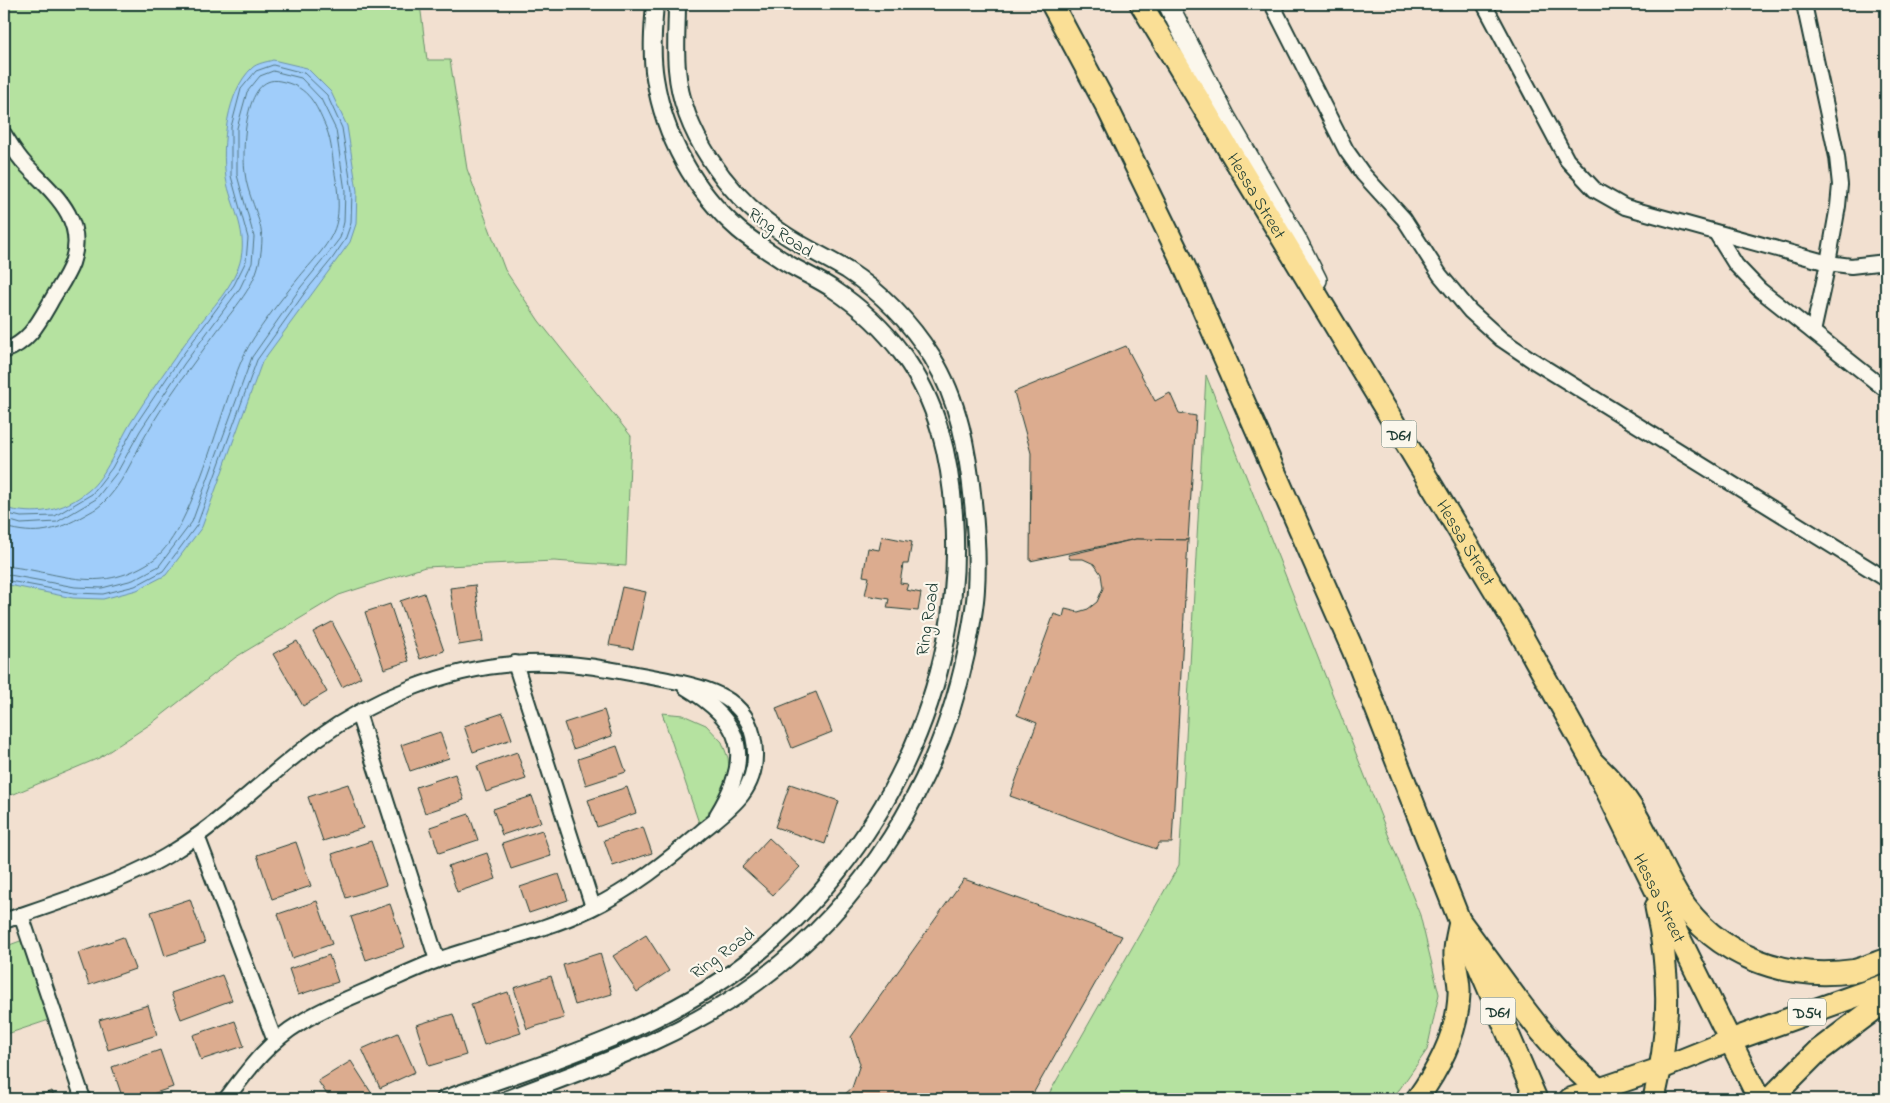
<svg xmlns="http://www.w3.org/2000/svg" width="1890" height="1103" viewBox="0 0 1890 1103" font-family="'Indie Flower',sans-serif">
<rect width="100%" height="100%" fill="#f2e0d0"/>
<filter id="ink" filterUnits="userSpaceOnUse"><feTurbulence type="fractalNoise" baseFrequency=".02" numOctaves="2"/><feDisplacementMap in="SourceGraphic" scale="10" xChannelSelector="R" yChannelSelector="G"/><feConvolveMatrix kernelMatrix="1 2 1 2 8 2 1 2 1" color-interpolation-filters="sRGB"/></filter>
<g filter="url(#ink)">
<g fill="#b5e2a0" stroke="#6a906a">
<polygon points="4,4 420,4 427,60 450,60 467,169 505,270 539,321 631,436 626,566 554,561 425,567 339,595 236,657 152,723 99,758 14,794 4,796"/>
<polygon points="1206,375 1420,915 1439,994 1427,1050 1399,1090 1389,1099 1046,1099 1179,865"/>
<polygon points="662,713 683,715 706,725 722,742 728,758 730,777 716,810 700,826"/>
<polygon points="23,940 49,1020 4,1035 4,947"/>
</g>
<path fill="#a0cdfa" stroke="#6c93ab" d="M273,60L307,68L331,92L347,126L357,191L356,224L350,242L262,362L202,527L166,575L137,590L103,599L73,598L4,584V508C36,516 62,512 88,491C106,477 118,444 130,424C150,392 172,361 194,331C210,310 236,284 241,258C247,228 231,206 226,178C221,145 227,91 252,68C257,63 267,62 273,60Z"/>
<g fill="none" stroke-linecap="round" stroke-linejoin="round">
<g stroke="#537783" stroke-width="1">
<polyline points="4,513 21,517 55,516 92,494 112,468 134,427 179,360 234,285 246,261 248,238 231,176 231,127 241,89 256,71 273,65 304,73 327,95 342,128 352,191 351,223 345,240 332,259 306,291 257,360 197,525 163,571 135,586 103,594 74,593 4,580"/>
<polyline points="4,519 21,524 57,522 96,499 118,471 140,431 184,364 240,288 252,263 254,237 237,175 237,128 247,92 260,76 273,71 301,78 321,99 336,130 345,191 344,222 340,238 327,255 301,287 252,357 192,522 159,566 133,580 102,588 75,587 4,574"/>
<path d="M4,527C37,536 56,531 85,515C90,512 97,509 102,504C121,487 132,460 144,438C164,402 190,368 214,335C230,313 253,290 259,263C261,255 262,245 262,237C260,214 247,195 245,173C242,151 244,73 280,81C306,86 314,100 324,123C331,137 332,153 334,168C337,185 340,203 337,220C333,243 311,262 297,280C282,298 254,334 244,355C221,404 193,536 150,562C96,596 59,571 4,566"/>
</g>
</g>
<g fill="#dcac8f" stroke="#1f3d34">
<polygon points="1126,346 1155,401 1170,393 1179,413 1196,416 1188,540 1136,539 1030,561 1031,453 1014,392"/>
<polygon points="882,536 912,542 908,564 903,564 900,583 908,584 906,590 921,593 918,611 887,608 889,599 865,595 869,577 863,576 868,548 879,550"/>
<polygon points="1136,539 1188,540 1172,843 1159,843 1156,849 1010,796 1037,723 1017,715 1054,614 1063,617 1065,609 1078,612 1088,609 1097,602 1103,588 1101,574 1094,564 1083,559 1070,559 1068,555"/>
<polygon points="475,585 483,641 459,645 450,588"/>
<polygon points="622,587 646,592 633,649 609,645"/>
<polygon points="424,593 444,651 420,659 400,601"/>
<polygon points="390,604 409,661 384,669 365,612"/>
<polygon points="332,622 361,677 342,687 313,632"/>
<polygon points="297,641 327,692 303,706 273,654"/>
<polygon points="816,692 832,732 792,748 776,708"/>
<polygon points="604,710 612,736 573,749 564,723"/>
<polygon points="503,713 512,739 473,752 464,726"/>
<polygon points="440,732 449,758 410,771 401,745"/>
<polygon points="617,746 626,772 586,785 578,759"/>
<polygon points="517,752 526,779 486,792 477,766"/>
<polygon points="455,774 464,800 425,813 416,787"/>
<polygon points="348,784 363,828 323,841 308,797"/>
<polygon points="790,784 839,801 825,844 775,827"/>
<polygon points="627,787 636,813 597,827 588,800"/>
<polygon points="532,796 541,822 502,835 493,809"/>
<polygon points="469,814 478,840 439,853 430,827"/>
<polygon points="643,827 652,853 613,866 604,840"/>
<polygon points="542,830 551,856 511,869 502,843"/>
<polygon points="769,838 800,867 773,895 742,867"/>
<polygon points="371,841 386,885 346,898 332,854"/>
<polygon points="296,842 311,886 272,899 257,855"/>
<polygon points="487,853 496,879 457,892 448,866"/>
<polygon points="559,874 568,900 529,913 520,887"/>
<polygon points="964,879 1122,936 1030,1099 839,1099 852,1088 860,1064 851,1037"/>
<polygon points="190,899 205,943 165,956 151,912"/>
<polygon points="317,901 332,944 292,958 278,914"/>
<polygon points="390,904 405,947 366,960 351,917"/>
<polygon points="646,935 669,971 637,992 613,956"/>
<polygon points="123,937 135,969 89,985 78,953"/>
<polygon points="600,953 612,994 575,1005 563,965"/>
<polygon points="329,955 338,982 298,995 289,969"/>
<polygon points="222,975 232,1000 181,1019 171,993"/>
<polygon points="551,976 564,1018 527,1029 514,988"/>
<polygon points="508,992 521,1033 484,1045 471,1004"/>
<polygon points="148,1005 157,1035 108,1050 99,1020"/>
<polygon points="453,1014 466,1055 429,1066 416,1025"/>
<polygon points="235,1021 244,1046 201,1060 193,1035"/>
<polygon points="398,1033 415,1072 380,1088 362,1049"/>
<polygon points="160,1050 173,1087 138,1099 123,1099 112,1067"/>
<polygon points="351,1061 374,1097 370,1099 330,1099 318,1081"/>
<polygon points="52,1091 55,1099 29,1099"/>
<polygon points="785,1095 791,1099 745,1099 750,1098"/>
</g>
<g fill="none" stroke-linecap="round" stroke-linejoin="round">
<defs>
<g id="minor">
<polyline points="1272,4 1346,150 1363,174 1404,219 1440,275 1470,311 1501,339 1532,360 1886,579"/>
<polyline points="1484,4 1567,160 1595,190 1625,207 1828,263 1851,266 1886,262"/>
<polyline points="1804,4 1837,157 1840,185 1838,206 1828,263 1813,332"/>
<path d="M4,134C11,145 17,156 26,165C53,193 87,219 72,263C67,277 57,290 50,303C38,324 28,343 4,351"/>
<polyline points="1716,233 1736,265 1760,290 1886,390"/>
<polyline points="515,663 593,907"/>
<path d="M685,687C744,722 753,756 717,815"/>
<polyline points="358,713 437,960"/>
<polyline points="197,836 275,1041"/>
<polyline points="21,915 83,1099"/>
<path d="M4,921C56,903 127,881 173,852C225,820 267,775 317,739C372,699 445,669 514,664C567,659 621,671 673,681C715,689 754,702 755,753C756,792 729,809 702,831C667,861 632,889 590,909C541,932 489,942 438,960C417,968 396,978 375,987C350,998 323,1008 300,1023C268,1042 248,1070 226,1099"/>
</g>
<g id="tertiary">
<path d="M445,1099C548,1062 659,1030 747,962C881,857 966,686 954,515C950,458 938,402 903,355C884,329 860,307 833,289C817,278 798,271 782,260C768,251 752,241 739,230C694,191 664,136 655,78C651,54 653,28 655,4"/>
<path d="M508,1099C594,1066 682,1037 757,982C864,904 939,783 966,654C970,632 975,611 976,589C978,560 976,531 973,502C968,453 959,400 932,357C910,322 882,293 847,270C824,256 800,246 778,230C727,194 682,132 677,69C675,47 677,25 677,4"/>
</g>
<polyline id="secondary" points="1168,4 1225,116 1297,240 1317,280"/>
<g id="primary">
<polyline points="1052,4 1106,105 1182,261 1353,650 1460,922 1536,1099"/>
<path id="s1" d="M1141,4L1517,627L1593,763L1759,1099"/>
<path d="M1417,1099C1438,1070 1458,1032 1459,994C1460,980 1454,966 1455,952C1455,943 1458,932 1460,922"/>
<polyline points="1570,1099 1662,1068 1729,1041"/>
<path d="M1654,1099C1670,1030 1671,976 1656,907"/>
</g>
<g id="trunk">
<path d="M1593,763C1607,776 1620,790 1630,806C1649,835 1660,868 1678,897C1716,956 1786,981 1854,971C1865,969 1875,963 1886,960"/>
<path d="M1460,922C1506,983 1549,1054 1611,1099"/>
<polyline points="1729,1041 1886,985"/>
<polyline points="1770,1099 1817,1052 1886,1000"/>
</g>
</defs>
<use href="#minor" stroke="#1f3d34" stroke-width="18"/>
<use href="#tertiary" stroke="#1f3d34" stroke-width="20"/>
<use href="#secondary" stroke="#1f3d34" stroke-width="22"/>
<use href="#primary" stroke="#1f3d34" stroke-width="25"/>
<use href="#trunk" stroke="#1f3d34" stroke-width="26"/>
<use href="#minor" stroke="#fbf7ec" stroke-width="14"/>
<use href="#tertiary" stroke="#fbf7ec" stroke-width="16"/>
<use href="#secondary" stroke="#fbf7ec" stroke-width="19"/>
<use href="#primary" stroke="#fadf96" stroke-width="21"/>
<use href="#trunk" stroke="#fadf96" stroke-width="22"/>
</g>
</g>
<g text-anchor="middle" stroke-width="4.5" stroke-linejoin="round" paint-order="stroke">
<g fill="#fbf7ec" stroke="#61756b" stroke-width="1">
<rect x="1381.5" y="420.5" width="35" height="27" rx="4"/>
<rect x="1480.5" y="997.5" width="35" height="27" rx="4"/>
<rect x="1788" y="998.5" width="38" height="27" rx="4"/>
</g>
<g font-size="16" font-weight="bold" fill="#1f3d34">
<text x="1399" y="440">D61</text>
<text x="1498" y="1017">D61</text>
<text x="1807" y="1018">D54</text>
</g>
<g font-size="18" fill="#1f3d34" stroke="#fbf7ec">
<text dy="6" stroke="none"><textPath href="#s1" startOffset="224">Hessa Street</textPath></text>
<text transform="translate(781 232) rotate(34)" y="6">Ring Road</text>
<text dy="6" stroke="none"><textPath href="#s1" startOffset="629">Hessa Street</textPath></text>
<text transform="translate(927 619) rotate(-81)" y="6">Ring Road</text>
<text dy="6" stroke="none"><textPath href="#s1" startOffset="1034">Hessa Street</textPath></text>
<text transform="translate(722 953) rotate(-36)" y="6">Ring Road</text>
</g>
</g>
<rect width="1890" height="1103" fill="none" stroke="#fbf7ec" stroke-width="20"/>
<rect x="10" y="10" width="1870" height="1083" fill="none" stroke="#1f3d34" stroke-width="2" filter="url(#ink)"/>
</svg>
